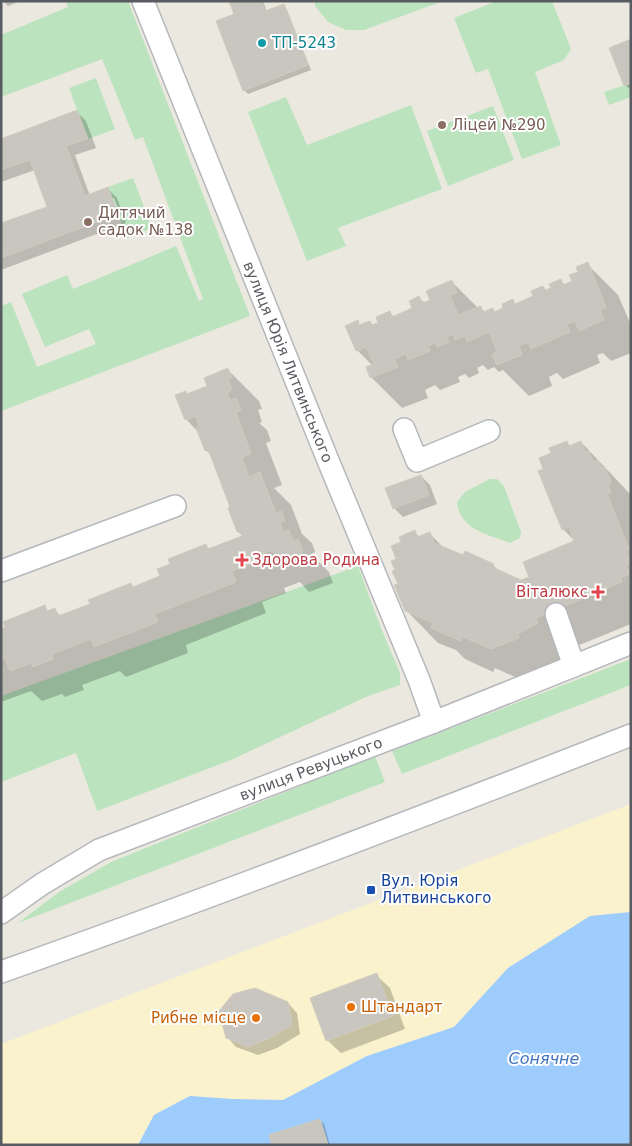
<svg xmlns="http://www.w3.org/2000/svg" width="632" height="1146" viewBox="0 0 632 1146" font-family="'DejaVu Sans',sans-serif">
<rect width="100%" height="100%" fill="#ebe9df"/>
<g fill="#bbe3be">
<polygon points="66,1 128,1 250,316 1,411 1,306 11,302 37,367 96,344 89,329 45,347 22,294 67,275 73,289 176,246 199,301 203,299 143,137 135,140 102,59 1,97 1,35 68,7"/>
<polygon points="315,1 443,1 364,30 346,30 328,22 315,6"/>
<polygon points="497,1 552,1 571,49 564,60 535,72 561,145 522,159 488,69 476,73 454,18"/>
<polygon points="96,78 115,129 88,139 69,88"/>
<polygon points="631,83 631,97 609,105 604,92"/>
<polygon points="286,97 307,145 411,105 442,189 338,228 346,246 307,261 248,112"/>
<polygon points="493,106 514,160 448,186 427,131"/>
<polygon points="133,178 152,228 127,238 108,187"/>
<path d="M490,479H497L504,486L521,532L520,538L510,543C487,534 460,530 457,502L465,492Z"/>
<polygon points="358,566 381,628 400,673 400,685 368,696 231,760 97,811 76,753 1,782 1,696"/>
<polygon points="631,659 631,685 402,774 392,751"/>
<polygon points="375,756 385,782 18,923 59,892 111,862"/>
</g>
<polygon fill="#f9f2cd" points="631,804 631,912 590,916 508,968 454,1027 367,1056 283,1100 232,1099 189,1096 154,1115 138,1145 1,1145 1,1044"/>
<polygon fill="#9dccfd" points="631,912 631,1145 328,1145 320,1119 269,1135 272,1145 138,1145 154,1115 190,1096 232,1099 283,1100 367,1056 454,1027 508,968 590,916"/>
<g fill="#0003" fill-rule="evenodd">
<polygon points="3,1 20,1 8,6"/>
<polygon points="231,1 263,1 267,12 283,5 287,10 311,70 248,94 244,90 236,15"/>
<polygon points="631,41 631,90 625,85"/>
<path d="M77,112L86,121L96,148L75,155L90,196L108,189L117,198L126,223L1,270V225L48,208L35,170L1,182V140ZM111,198H114L122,219L119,220Z"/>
<polygon points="587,264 618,295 631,325 631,353 611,361 603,353 597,355 600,363 563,379 557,373 549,377 552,386 529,396 503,370 499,372 494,367 488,370 483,365 477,368 479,373 469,378 465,374 458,377 460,382 440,390 435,385 425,390 428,398 402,408 371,377 373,366 357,350 358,322 361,326 370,322 373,326 380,323 390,313 394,317 414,309 419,298 425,303 432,300 452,282 478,308 480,307 485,312 492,309 496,313 505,309 513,301 516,304 534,297 543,288 547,291 552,289 560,280 565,285 573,282"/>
<polygon points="228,370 259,401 262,409 258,410 262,422 259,423 267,430 271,441 266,443 282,485 274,488 291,505 302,534 312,543 315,552 311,554 329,572 333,583 309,592 300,582 284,588 286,593 262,602 266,613 186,645 188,653 126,677 120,671 82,685 84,690 65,697 62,694 42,701 31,691 1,702 1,630 44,607 49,612 54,610 61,616 91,605 131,585 134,588 161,577 171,565 206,546 210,550 244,537 238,532 229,508 232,507 213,457 206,450 198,432 186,419 188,395 209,387"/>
<polygon points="566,442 570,446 581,442 631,495 631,624 567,650 569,656 524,681 495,668 493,672 465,659 456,650 438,643 406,610 397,570 397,560 403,543 414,532 420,537 429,533 445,549 464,557 493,565 501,573 521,581 531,578 576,542 563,529 545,470 553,454"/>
<polygon points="421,476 430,485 437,504 403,517 394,508"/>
<polygon points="376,975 390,988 405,1029 341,1053 327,1040"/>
<polygon points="288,1003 297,1013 300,1034 277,1048 258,1055 236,1047 227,1037"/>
<polygon points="320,1120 324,1124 330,1145 274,1145"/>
</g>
<g fill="#c8c6bf" stroke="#d0cbbe">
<polygon points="229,1 261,1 265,11 284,4 308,65 243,91 216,21 234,14"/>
<polygon points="631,39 631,83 624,86 609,48"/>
<polygon points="77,110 88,139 66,146 85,196 108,187 118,214 1,258 1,223 47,207 30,160 1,170 1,139"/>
<polygon points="588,262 606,307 600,310 604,320 579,331 575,321 567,324 570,332 531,349 528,342 519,346 522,355 497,365 492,354 497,352 489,332 467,342 465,336 455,340 453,334 447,337 449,342 437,347 435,343 428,346 430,351 408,360 406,354 395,359 398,367 370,378 366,367 374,364 366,347 356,351 345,326 358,320 359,325 370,321 372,325 378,323 376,317 390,311 392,317 412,308 409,301 419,296 422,303 430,300 426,291 452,280 457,293 450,295 458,315 481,306 483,312 493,308 494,312 503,308 502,304 513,299 515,304 533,296 531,291 543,286 545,290 551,288 549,284 561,279 563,285 572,281 569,275 578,272 576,267"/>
<polygon points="228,368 232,378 228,379 232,390 227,393 230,400 236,398 241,410 236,412 251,454 242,457 249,477 260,472 276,513 281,511 285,521 280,523 283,532 289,530 293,541 298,539 303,552 277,561 273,550 254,557 256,562 232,571 236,582 155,614 158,622 94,647 91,639 52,654 53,659 33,667 31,663 10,671 5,658 1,660 1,629 5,627 3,622 45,605 47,611 55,608 58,616 90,604 88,600 131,583 133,587 160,576 157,569 170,564 168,559 206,544 208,549 242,536 240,531 237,532 228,508 230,507 208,449 205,451 196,428 199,426 196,416 185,420 175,395 186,391 187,394 207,386 204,378"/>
<polygon points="567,441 569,446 581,441 585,452 589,451 593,462 598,460 601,468 605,467 611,482 608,484 611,493 607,494 629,549 626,551 631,563 626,566 630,574 621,578 622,582 536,618 538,623 518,634 519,638 491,649 463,637 460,641 431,628 433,623 405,611 394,585 398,584 392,571 395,570 391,561 396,559 391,546 401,542 399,537 415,530 417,537 430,532 434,543 463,555 465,551 494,564 492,567 521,580 529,577 523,562 574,541 569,527 562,530 538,471 543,469 539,458 551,453 549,448"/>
<polygon points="421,475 429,495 393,509 385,488"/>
<polygon points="377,973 393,1016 326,1041 310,998"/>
<polygon points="255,988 288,1002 292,1025 268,1039 248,1047 226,1038 219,1011 233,994"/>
<polygon points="320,1119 328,1145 272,1145 269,1135"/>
</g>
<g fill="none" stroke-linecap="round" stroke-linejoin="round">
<defs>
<g id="minor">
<polyline points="143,1 327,458 419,680 434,722"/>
<polyline points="404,429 417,461 489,431"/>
<polyline points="1,571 175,506"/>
<polyline points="556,614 574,666"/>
<polyline points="1,913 42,884 99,850 434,722 631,643"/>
<path d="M1,972C213,897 422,817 631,735"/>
</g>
</defs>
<use href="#minor" stroke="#b5b7bc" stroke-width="24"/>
<use href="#minor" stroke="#fff" stroke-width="21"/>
</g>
<circle fill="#0f9aa8" stroke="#fff" stroke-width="2" cx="262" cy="43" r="5"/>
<g fill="#8d6e63" stroke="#fff" stroke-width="2">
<circle cx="442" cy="125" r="5"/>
<circle cx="88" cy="222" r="5"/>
</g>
<g fill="#e0444e" stroke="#fff" stroke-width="2">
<path d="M239.5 552.5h5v5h5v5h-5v5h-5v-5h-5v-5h5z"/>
<path d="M595.5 584.5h5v5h5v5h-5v5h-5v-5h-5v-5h5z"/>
</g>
<rect fill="#1a4fb4" stroke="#fff" stroke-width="2" x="366" y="885" width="10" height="10" rx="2.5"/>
<g fill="#e8710a" stroke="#fff" stroke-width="2">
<circle cx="351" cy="1007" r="5"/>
<circle cx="256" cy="1018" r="5"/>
</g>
<g text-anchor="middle" stroke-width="4" stroke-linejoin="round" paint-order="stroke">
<g font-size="15" fill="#0d838f" stroke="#fff" text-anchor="start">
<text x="272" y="48">ТП-5243</text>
</g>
<g font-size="15" fill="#785e54" stroke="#fff" text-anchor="start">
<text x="452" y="130">Ліцей №290</text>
<text x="98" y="218">Дитячий<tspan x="98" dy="17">садок №138</tspan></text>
</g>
<g font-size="15" fill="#585b60" stroke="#fff">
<text transform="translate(288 362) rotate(68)" y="5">вулиця Юрія Литвинського</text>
<text transform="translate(311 769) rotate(-21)" y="5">вулиця Ревуцького</text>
</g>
<g font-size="15" fill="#be3a42" stroke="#fff" text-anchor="start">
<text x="252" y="565">Здорова Родина</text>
<text x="588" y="597" text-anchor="end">Віталюкс</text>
</g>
<g font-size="15" fill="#164399" stroke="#fff" text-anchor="start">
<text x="381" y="886">Вул. Юрія<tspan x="381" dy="17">Литвинського</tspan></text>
</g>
<g font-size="15" fill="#c56008" stroke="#fff" text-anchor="start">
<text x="361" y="1012">Штандарт</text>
<text x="246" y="1023" text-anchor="end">Рибне місце</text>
</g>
<g font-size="16" font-style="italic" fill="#4175bf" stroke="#fff">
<text x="544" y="1064">Сонячне</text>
</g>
</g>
<rect width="632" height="1146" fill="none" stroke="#585b60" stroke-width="5"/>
</svg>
